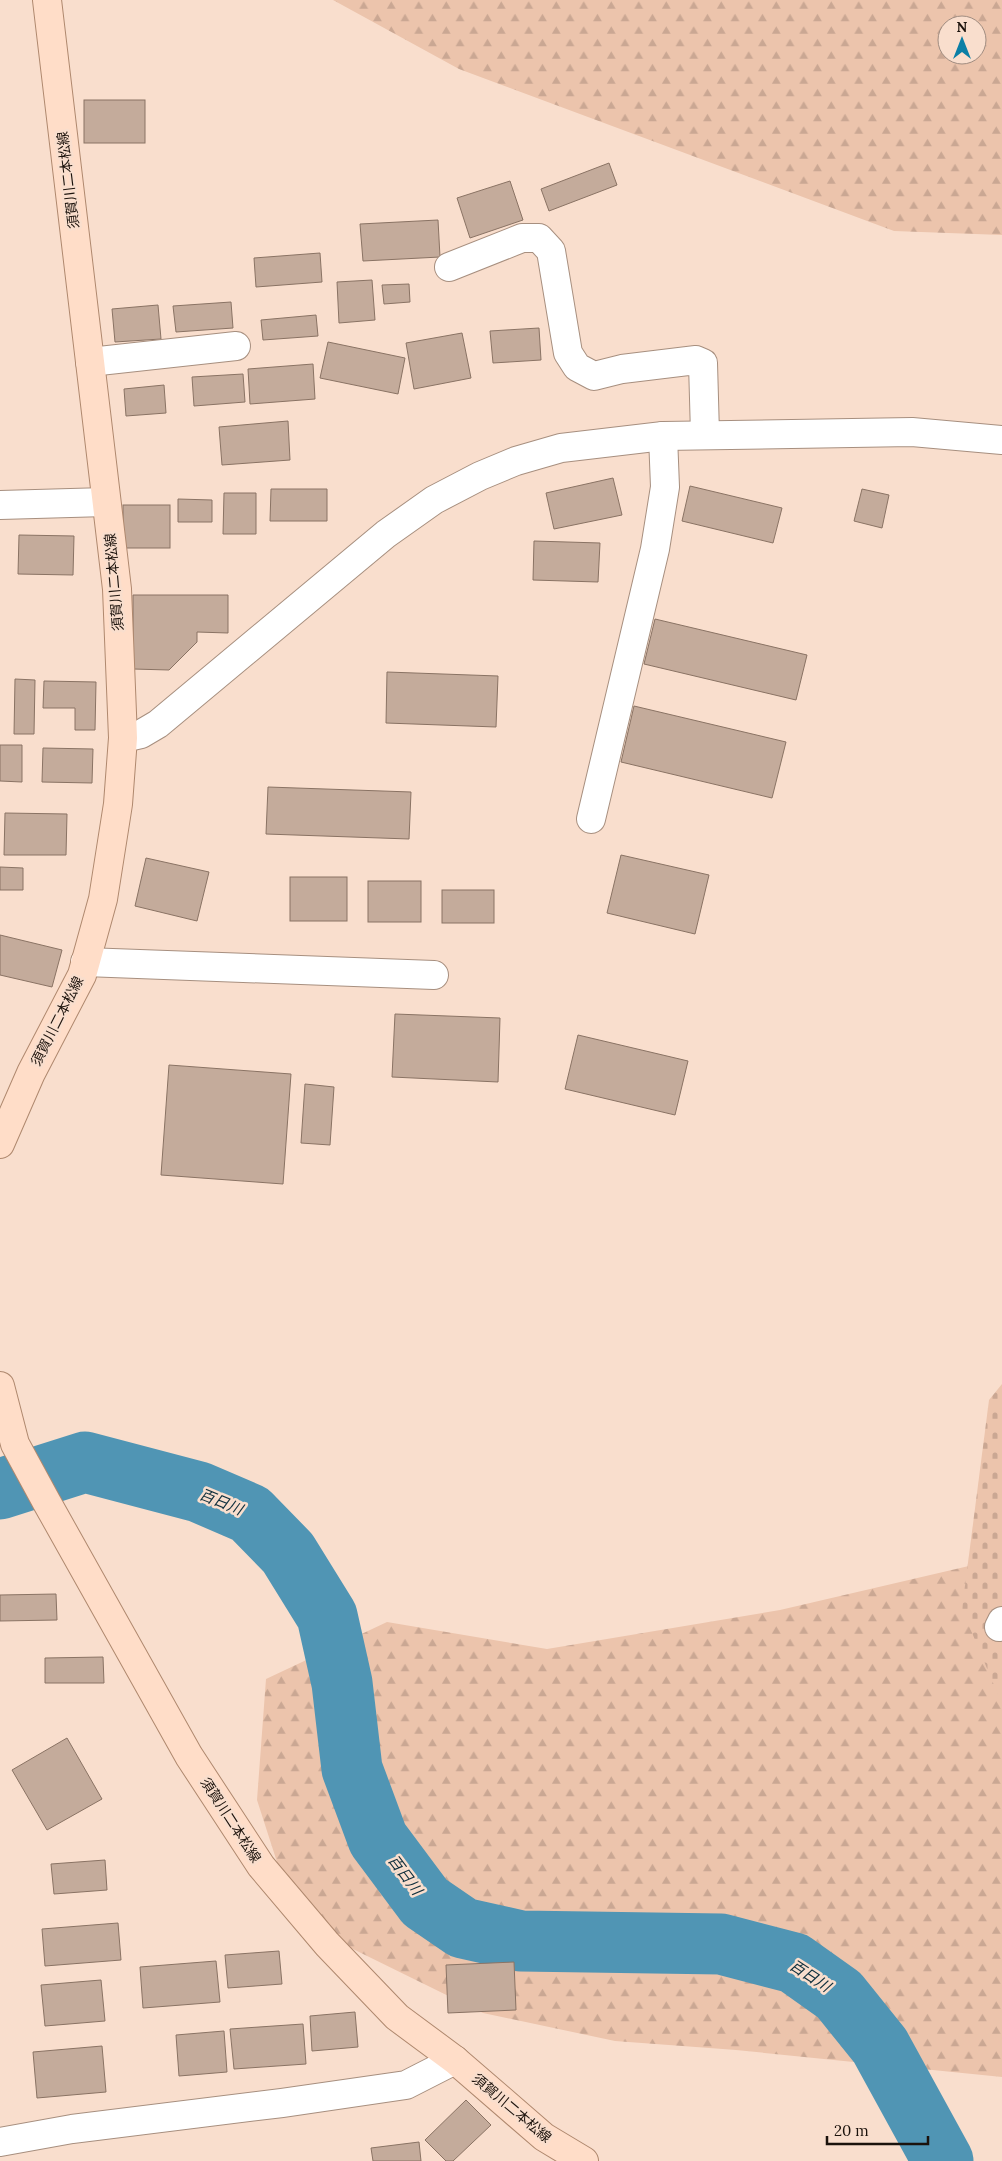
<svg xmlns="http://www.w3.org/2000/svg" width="1002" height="2161" viewBox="0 0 1002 2161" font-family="Lora,'Noto Sans JP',serif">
<defs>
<pattern id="forest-firs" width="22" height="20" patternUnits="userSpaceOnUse" patternTransform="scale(1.25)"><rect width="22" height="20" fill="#ecc4ac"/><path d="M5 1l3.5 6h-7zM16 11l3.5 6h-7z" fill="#caa793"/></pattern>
<pattern id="cemetery-stones" width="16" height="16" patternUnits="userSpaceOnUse" patternTransform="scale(1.25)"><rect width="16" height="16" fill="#ecc4ac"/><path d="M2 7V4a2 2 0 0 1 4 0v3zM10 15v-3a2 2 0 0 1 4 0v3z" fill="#caa793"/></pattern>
</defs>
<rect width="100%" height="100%" fill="#f9decd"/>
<g fill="url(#forest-firs)" fill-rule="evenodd">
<path d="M333,0H1002V235L894,231L459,69ZM947,25H977V55H947Z"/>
<polygon points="1002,1555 1002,2077 736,2050 615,2041 483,2013 296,1921 257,1800 266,1679 387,1622 547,1649 780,1610 986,1562"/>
</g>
<polygon fill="url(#cemetery-stones)" points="1002,1384 1002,1704 962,1609 989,1400"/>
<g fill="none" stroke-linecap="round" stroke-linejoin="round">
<polyline stroke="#5095b4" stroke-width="61" points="0,1489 85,1462 199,1492 250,1514 288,1553 327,1616 342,1683 352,1769 378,1839 425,1902 463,1928 521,1941 721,1944 794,1963 839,1995 880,2046 943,2161"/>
</g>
<g fill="#c4ab9b" stroke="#8a7364">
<rect x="84" y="100" width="61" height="43"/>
<polygon points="609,163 617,185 549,211 541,189"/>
<polygon points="510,181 523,220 470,238 457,198"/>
<polygon points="438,220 440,257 363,261 360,224"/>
<polygon points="320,253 322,282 256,287 254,258"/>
<polygon points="372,280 375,320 339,323 337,282"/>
<polygon points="409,284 410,302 384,304 382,285"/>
<polygon points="231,302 233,328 176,332 173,306"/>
<polygon points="158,305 161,339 115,342 112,309"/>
<polygon points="316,315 318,336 263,340 261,320"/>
<polygon points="539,328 541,360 493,363 490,331"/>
<polygon points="462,333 471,378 414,389 406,343"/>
<polygon points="328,342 405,358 398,394 320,378"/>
<polygon points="313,364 315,399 250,404 248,369"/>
<polygon points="243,374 245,402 194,406 192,377"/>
<polygon points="164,385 166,413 126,416 124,389"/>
<polygon points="288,421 290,460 222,465 219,427"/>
<polygon points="613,478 622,515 554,529 546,493"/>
<polygon points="690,486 782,508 773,543 682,521"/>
<polygon points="271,489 327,489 327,521 270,521"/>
<polygon points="862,489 889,495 882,528 854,521"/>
<polygon points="224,493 256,493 256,534 223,534"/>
<polygon points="178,499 212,500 212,522 178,522"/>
<rect x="123" y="505" width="47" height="43"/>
<polygon points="19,535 74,536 73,575 18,574"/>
<polygon points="534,541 600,543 598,582 533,580"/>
<polygon points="133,595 228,595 228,633 197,632 197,642 169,670 133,669"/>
<polygon points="655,619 807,655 796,700 644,664"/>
<polygon points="387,672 498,676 496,727 386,723"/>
<polygon points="15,679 35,680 34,734 14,734"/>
<polygon points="44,681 96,682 95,730 75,730 75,708 43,708"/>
<polygon points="634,706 786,742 772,798 621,762"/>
<polygon points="0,745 22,745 22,782 0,781"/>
<polygon points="43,748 93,749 92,783 42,782"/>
<polygon points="268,787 411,792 409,839 266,834"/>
<polygon points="5,813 67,814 66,855 4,855"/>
<polygon points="621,855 709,875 695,934 607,913"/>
<polygon points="146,858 209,872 197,921 135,906"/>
<polygon points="0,867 23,868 23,890 0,890"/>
<rect x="290" y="877" width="57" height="44"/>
<rect x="368" y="881" width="53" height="41"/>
<rect x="442" y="890" width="52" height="33"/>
<polygon points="0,935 62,950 52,987 0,975"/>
<polygon points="395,1014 500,1018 498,1082 392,1077"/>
<polygon points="578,1035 688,1061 675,1115 565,1089"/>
<polygon points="169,1065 291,1074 283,1184 161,1175"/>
<polygon points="305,1084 334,1087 330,1145 301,1143"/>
<polygon points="56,1594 57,1620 0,1621 0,1595"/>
<polygon points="103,1657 104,1683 45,1683 45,1658"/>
<polygon points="67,1738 102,1799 47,1830 12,1770"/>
<polygon points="105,1860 107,1890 54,1894 51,1864"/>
<polygon points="118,1923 121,1960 45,1966 42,1929"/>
<polygon points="279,1951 282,1984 228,1988 225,1955"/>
<polygon points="216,1961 220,2002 143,2008 140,1967"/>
<polygon points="514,1962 516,2010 448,2013 446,1965"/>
<polygon points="101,1980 105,2021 45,2026 41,1985"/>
<polygon points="355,2012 358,2047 312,2051 310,2016"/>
<polygon points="303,2024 306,2064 234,2069 230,2029"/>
<polygon points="224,2031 227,2072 179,2076 176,2035"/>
<polygon points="102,2046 106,2092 37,2098 33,2052"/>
<polygon points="466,2100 491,2125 453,2161 446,2161 425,2140"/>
<polygon points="419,2142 421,2161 373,2161 371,2148"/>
</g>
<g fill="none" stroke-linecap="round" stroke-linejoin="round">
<defs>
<g id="minor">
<polyline points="449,267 522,238 539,238 551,251 568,353 577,367 594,376 622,369 696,360 703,363 705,434"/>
<polyline points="90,362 236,346"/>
<polyline points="0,505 106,502"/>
<polyline points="123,738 141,734 158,724 386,534 434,500 480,476 516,461 561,448 663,436 912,432 1002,440"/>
<polyline points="591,819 655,549 665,487 663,436"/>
<polyline points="85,962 434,975"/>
<polyline points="999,1627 1002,1621"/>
<polyline points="0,2142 72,2129 282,2103 406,2085 455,2060"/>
</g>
<g id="major">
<polyline points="0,1144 31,1073 82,975 103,899 118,804 123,738 117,589 47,0"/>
<polyline points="0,1386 15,1444 46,1501 189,1756 261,1866 327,1944 397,2017 455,2060 544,2137 584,2161"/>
</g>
</defs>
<use href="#minor" stroke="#a78f7f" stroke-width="30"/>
<use href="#major" stroke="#af886e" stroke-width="30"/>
<use href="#minor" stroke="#fff" stroke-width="28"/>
<use href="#major" stroke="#ffddc8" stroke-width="28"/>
</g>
<g text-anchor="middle" stroke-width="5" stroke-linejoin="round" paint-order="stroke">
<g font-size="14" fill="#1b120c" stroke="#f9decd">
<text transform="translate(68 180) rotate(-97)" y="5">須賀川二本松線</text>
<text transform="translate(114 582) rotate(-95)" y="5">須賀川二本松線</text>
<text transform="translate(57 1021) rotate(-63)" y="5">須賀川二本松線</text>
<text transform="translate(231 1820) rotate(57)" y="5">須賀川二本松線</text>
<text transform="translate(512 2108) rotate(40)" y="5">須賀川二本松線</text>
</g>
<g font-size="15" font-style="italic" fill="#0d2e3c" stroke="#f9decd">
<text transform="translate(221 1502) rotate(22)" y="5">百日川</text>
<text transform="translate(405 1875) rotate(53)" y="5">百日川</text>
<text transform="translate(810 1976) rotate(33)" y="5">百日川</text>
</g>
</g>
<g transform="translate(962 40)"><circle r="24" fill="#f9decd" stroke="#a08c80"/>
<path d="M0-4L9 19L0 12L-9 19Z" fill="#0b7fa6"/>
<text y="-8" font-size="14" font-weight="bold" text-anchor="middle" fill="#1b120c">N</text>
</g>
<path d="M827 2136v8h101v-8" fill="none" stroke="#1b120c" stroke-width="2.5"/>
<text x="834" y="2136" font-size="15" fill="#1b120c" stroke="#f9decd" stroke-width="4" paint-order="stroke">20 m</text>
</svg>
